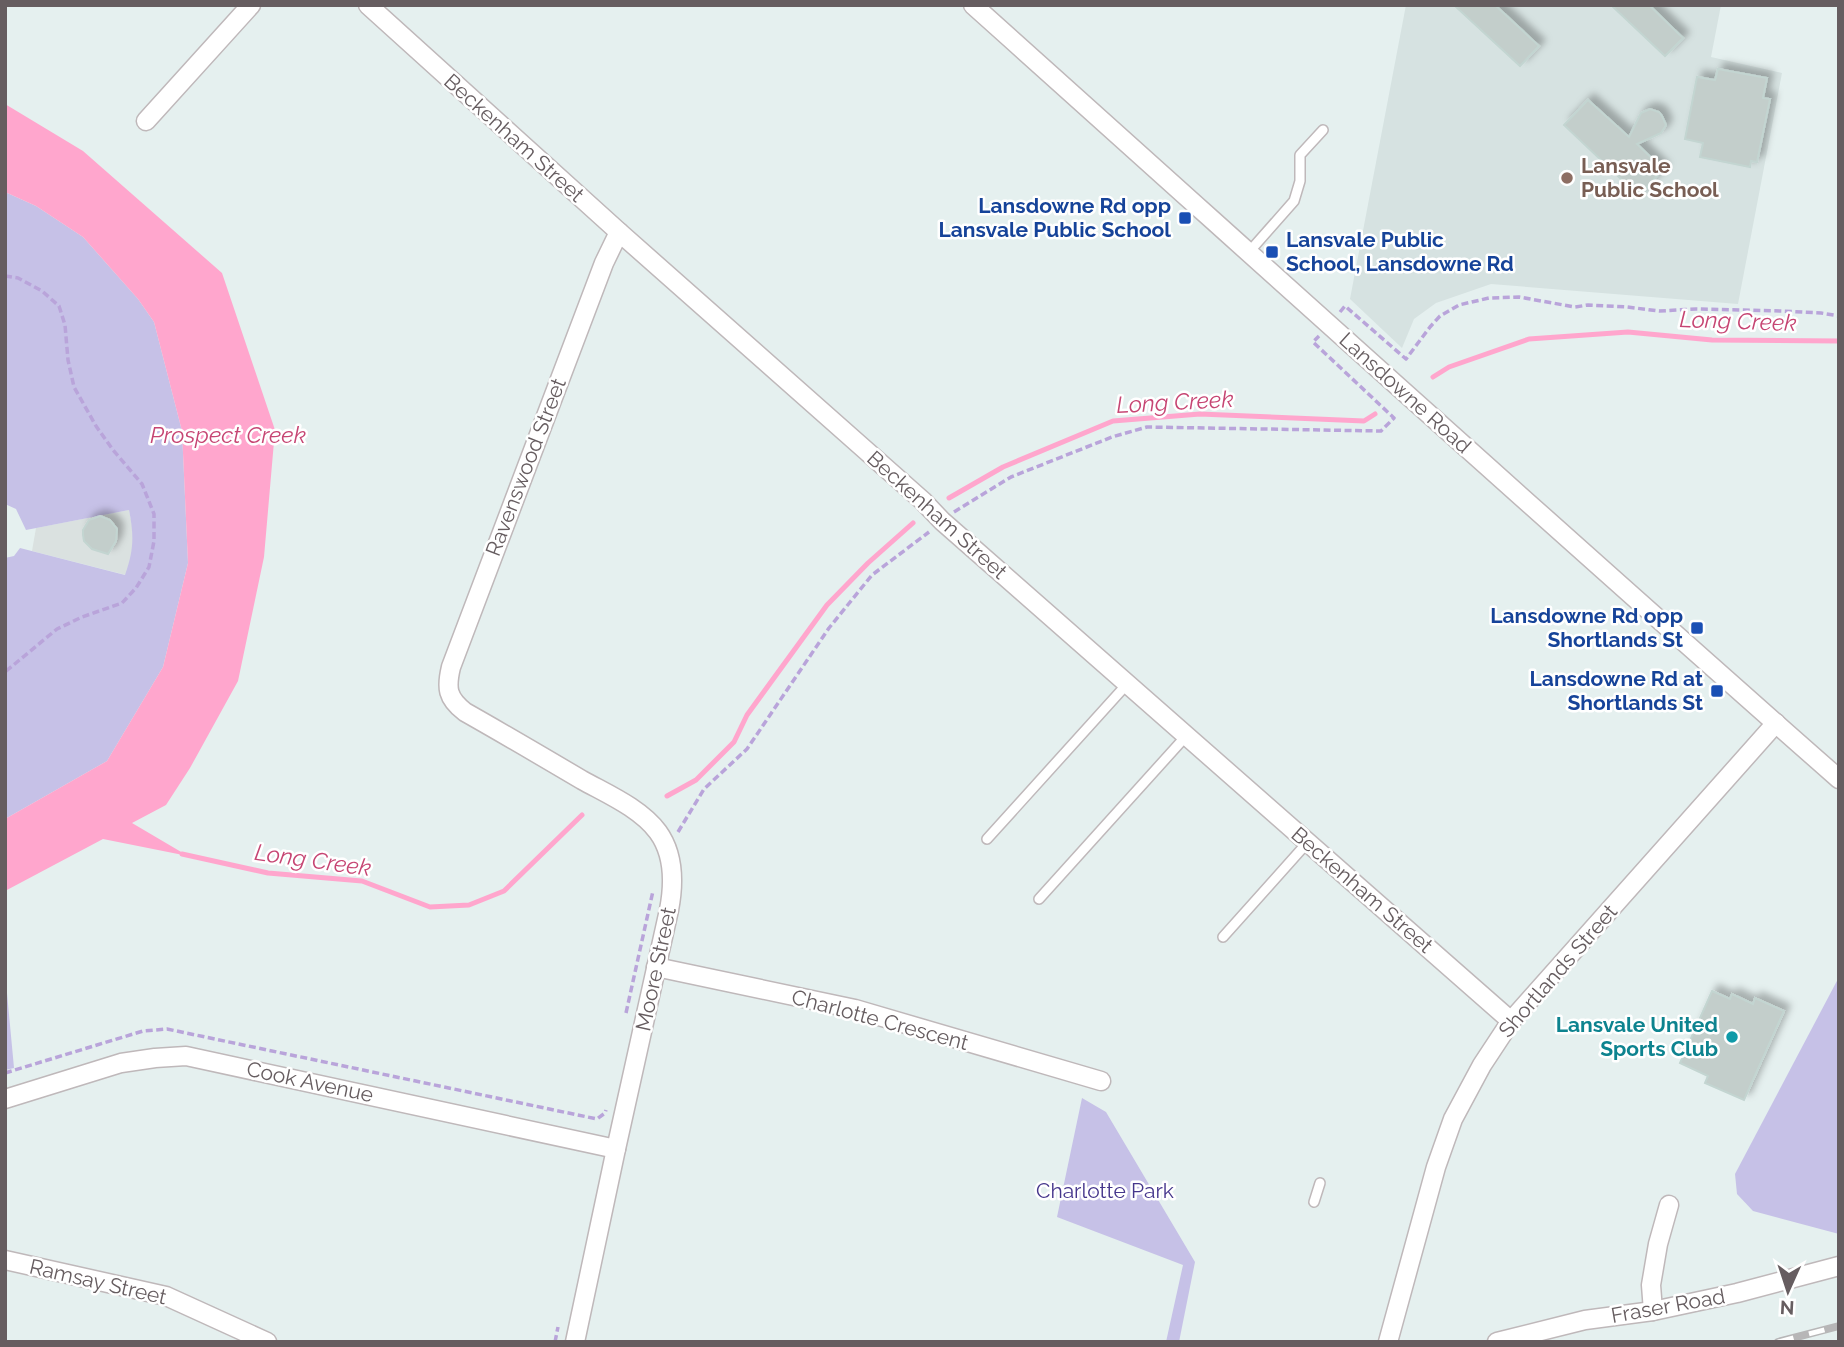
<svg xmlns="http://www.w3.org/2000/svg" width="1844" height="1347" viewBox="0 0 1844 1347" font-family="Raleway,sans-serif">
<defs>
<filter id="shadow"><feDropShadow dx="6" dy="-6" stdDeviation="3.5" flood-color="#0004"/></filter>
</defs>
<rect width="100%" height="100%" fill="#e5f0ef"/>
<polygon fill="#dae1e0" points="129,510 134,535 131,559 126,575 32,551 36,528"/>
<polygon fill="#d6e2e1" points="1406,5 1721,5 1711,57 1782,73 1738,304 1491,284 1436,303 1414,319 1402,348 1350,299"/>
<g fill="#c6c1e7">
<path d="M5,192L36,206L83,237L138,299L154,322L182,431L188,563L163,667L107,761L5,819V558L14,556L20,548L125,575C134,550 134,535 129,510L26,530L16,509L5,504Z"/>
<polygon points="5,972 14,1068 5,1070"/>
<polygon points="1839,977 1839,1234 1753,1211 1737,1194 1735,1174"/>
<polygon points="1082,1098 1106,1112 1195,1262 1179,1342 1166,1342 1183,1265 1057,1217"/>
</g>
<polygon fill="#ffa6cd" points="5,104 83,151 222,273 275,430 264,557 238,681 190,768 166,805 132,823 188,856 103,839 5,891 5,819 107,761 163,667 188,563 182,431 154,322 138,299 83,237 36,206 5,192"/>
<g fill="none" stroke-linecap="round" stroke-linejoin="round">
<g stroke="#ffa6cd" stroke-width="5">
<polyline points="1433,377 1449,367 1529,339 1628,332 1712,340 1839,341"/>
<polyline points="949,498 1003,467 1113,421 1200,414 1364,421 1375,414"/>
<polyline points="667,796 696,780 734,742 747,715 827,605 868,563 913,523"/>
<polyline points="182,854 268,873 362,881 430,907 469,905 504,891 582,815"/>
</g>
</g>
<g fill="#c3cecb" stroke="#c3d5d1" stroke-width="2" filter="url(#shadow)">
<polygon points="1454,5 1495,5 1539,46 1520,66"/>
<polygon points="1611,5 1649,5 1683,38 1665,56"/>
<polygon points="1718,69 1767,78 1763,98 1770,99 1757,162 1751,161 1750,167 1700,157 1703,143 1685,139 1697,77 1715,80"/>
<polygon points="1588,100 1629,137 1641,113 1650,109 1659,112 1662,116 1666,125 1661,133 1637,144 1663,169 1639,196 1564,125"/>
<polygon points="100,516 110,520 117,529 116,541 108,554 92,549 84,541 83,535 83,530 89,520"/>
<polygon points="1712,991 1730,999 1732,994 1753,1004 1755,998 1784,1011 1744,1100 1705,1083 1708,1076 1680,1063"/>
</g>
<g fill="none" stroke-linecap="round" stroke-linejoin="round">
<defs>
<g id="service">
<polyline points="1249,252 1294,201 1300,181 1300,155 1323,130"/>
<polyline points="987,839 1128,683"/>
<polyline points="1039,899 1187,735"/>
<polyline points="1223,937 1307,843"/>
<polyline points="1314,1202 1320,1183"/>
</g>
<g id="minor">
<polyline points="368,5 619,232 923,501 942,521 1511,1021"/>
<path d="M973,5C1261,263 1548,523 1839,779"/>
<polyline points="146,121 251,5"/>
<polyline points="656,967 855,1009 1101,1081"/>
<polyline points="5,1099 121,1063 155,1058 186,1056 616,1149"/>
<polyline points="5,1260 166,1296 267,1342"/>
<polyline points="1653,1311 1651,1285 1658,1244 1669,1205"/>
<path d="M575,1342L616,1149L669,910C674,884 674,854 658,832C640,808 607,794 582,780C543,757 504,734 465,712C447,698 446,688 451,667L604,263L619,232"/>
<polyline points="1388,1342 1436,1167 1453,1119 1482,1065 1511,1021 1776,723"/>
<polyline points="1497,1342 1585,1320 1653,1311 1737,1293 1839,1266"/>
</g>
</defs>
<use href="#service" stroke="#bfb8ba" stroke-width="12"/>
<use href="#minor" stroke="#bfb8ba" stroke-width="21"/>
<g stroke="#b9a4da" stroke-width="3.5" stroke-dasharray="7 3.5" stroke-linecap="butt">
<polyline points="5,276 18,278 42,291 59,306 65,325 68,360 74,387 96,426 113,450 142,484 154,514 154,541 149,567 136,588 122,603 82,617 57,629 5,672"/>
<polyline points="1340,312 1345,306 1406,359 1430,327 1440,316 1459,305 1489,298 1519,297 1575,307 1588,305 1627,307 1659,311 1696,309 1782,311 1821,313 1839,316"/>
<polyline points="954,512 1011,477 1112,437 1147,427 1381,431 1394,418 1313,342 1319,336"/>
<polyline points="678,832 704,789 747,749 829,628 872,575 929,532"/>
<polyline points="626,1013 653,891"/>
<polyline points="5,1073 143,1031 167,1029 597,1119 605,1113 606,1110"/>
<polyline points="555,1342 558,1327"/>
</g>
<use href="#service" stroke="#fff" stroke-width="9"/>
<use href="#minor" stroke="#fff" stroke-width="18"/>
<defs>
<polyline id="rail" points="1778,1342 1839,1326"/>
</defs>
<use href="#rail" stroke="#b7b6b7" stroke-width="8"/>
<use href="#rail" stroke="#fff" stroke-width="5" stroke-dasharray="16" stroke-linecap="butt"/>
</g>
<circle fill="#8d6e63" stroke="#fff" stroke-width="2.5" cx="1567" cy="178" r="7"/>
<g fill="#1a4fb4" stroke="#fff" stroke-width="2.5">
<rect x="1178" y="211" width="14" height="14" rx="3.5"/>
<rect x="1265" y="245" width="14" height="14" rx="3.5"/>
<rect x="1690" y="621" width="14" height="14" rx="3.5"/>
<rect x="1710" y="684" width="14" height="14" rx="3.5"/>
</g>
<circle fill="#0f9aa8" stroke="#fff" stroke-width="2.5" cx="1732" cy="1037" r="7"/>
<g text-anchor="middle" stroke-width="5" stroke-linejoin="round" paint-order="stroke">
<g font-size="21" fill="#665d60" stroke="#fff">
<text transform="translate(514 138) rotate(42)" y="7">Beckenham Street</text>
<text transform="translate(1405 393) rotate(42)" y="7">Lansdowne Road</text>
<text transform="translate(526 467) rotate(-69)" y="7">Ravenswood Street</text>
<text transform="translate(937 515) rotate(42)" y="7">Beckenham Street</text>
<text transform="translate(1362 890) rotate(41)" y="7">Beckenham Street</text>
<text transform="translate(656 969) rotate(-78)" y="7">Moore Street</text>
<text transform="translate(1558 971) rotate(-49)" y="7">Shortlands Street</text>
<text transform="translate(880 1020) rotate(15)" y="7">Charlotte Crescent</text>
<text transform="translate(310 1082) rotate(12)" y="7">Cook Avenue</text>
<text transform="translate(98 1282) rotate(13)" y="7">Ramsay Street</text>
<text transform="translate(1668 1306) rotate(-10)" y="7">Fraser Road</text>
</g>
<g font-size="21" font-weight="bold" fill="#785e54" stroke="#fff" text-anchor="start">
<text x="1581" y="173">Lansvale<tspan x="1581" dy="24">Public School</tspan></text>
</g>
<g font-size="21" font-weight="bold" fill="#164399" stroke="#fff" text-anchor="end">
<text x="1171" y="213">Lansdowne Rd opp<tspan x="1171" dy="24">Lansvale Public School</tspan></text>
<text x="1286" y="247" text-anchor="start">Lansvale Public<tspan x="1286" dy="24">School, Lansdowne Rd</tspan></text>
<text x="1683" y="623">Lansdowne Rd opp<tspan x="1683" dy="24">Shortlands St</tspan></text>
<text x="1703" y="686">Lansdowne Rd at<tspan x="1703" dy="24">Shortlands St</tspan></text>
</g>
<g font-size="21" font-weight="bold" fill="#0d838f" stroke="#fff" text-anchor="end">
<text x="1718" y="1032">Lansvale United<tspan x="1718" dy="24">Sports Club</tspan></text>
</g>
<g font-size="21" fill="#45368c" stroke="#fff">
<text x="1105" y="1198">Charlotte Park</text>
</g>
<g font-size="23" font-style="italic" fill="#c64573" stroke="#fff">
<text transform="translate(1738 321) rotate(2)" y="8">Long Creek</text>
<text transform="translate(1175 402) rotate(-3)" y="8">Long Creek</text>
<text x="228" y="443">Prospect Creek</text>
<text transform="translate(313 860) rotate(8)" y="8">Long Creek</text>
</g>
</g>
<rect width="1844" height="1347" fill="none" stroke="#665d60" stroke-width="14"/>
<g transform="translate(1788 1291) rotate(183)" stroke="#ffffff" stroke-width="5" paint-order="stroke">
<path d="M0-5L12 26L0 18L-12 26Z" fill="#665d60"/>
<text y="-10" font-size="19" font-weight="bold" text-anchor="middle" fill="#665d60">N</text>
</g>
</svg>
